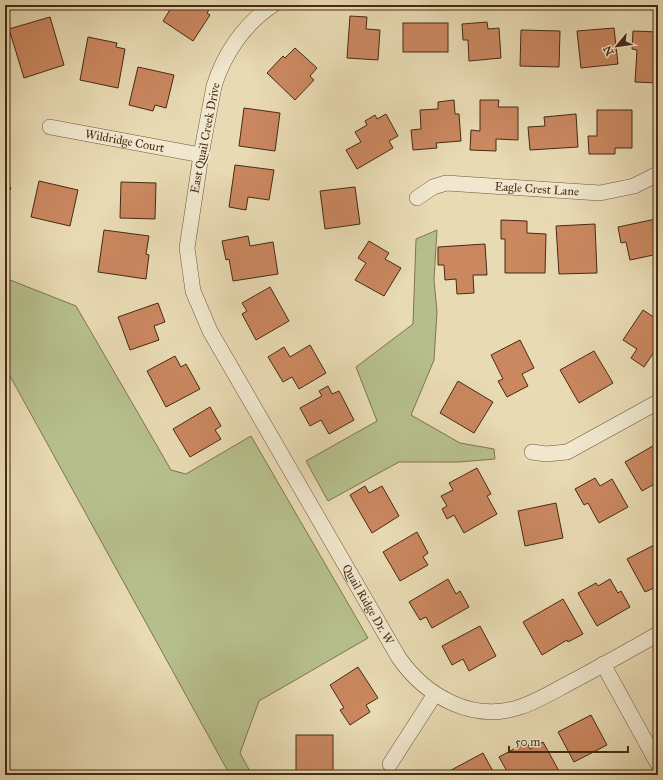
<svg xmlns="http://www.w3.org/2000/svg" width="663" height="780" viewBox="0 0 663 780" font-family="'IM FELL Great Primer',serif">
<rect width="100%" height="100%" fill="#e8dab3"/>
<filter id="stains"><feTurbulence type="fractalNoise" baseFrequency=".005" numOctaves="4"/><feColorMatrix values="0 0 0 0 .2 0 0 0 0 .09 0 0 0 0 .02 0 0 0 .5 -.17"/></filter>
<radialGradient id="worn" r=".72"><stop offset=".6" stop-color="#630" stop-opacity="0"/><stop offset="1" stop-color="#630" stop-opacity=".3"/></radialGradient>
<g fill="#b6bf8c" stroke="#7e744f">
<polygon points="437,230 434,280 437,312 434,360 411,415 460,443 494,449 495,459 459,462 399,462 328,501 306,461 377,421 356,367 413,324 416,239"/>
<polygon points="5,278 76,306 171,470 186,474 251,436 368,638 259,701 240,753 252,775 230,775 5,367"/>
</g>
<g fill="#ca8760" stroke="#472a12">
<polygon points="173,5 211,6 207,13 210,15 193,41 163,21"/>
<polygon points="350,16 367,17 366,29 380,30 378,60 347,58"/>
<polygon points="50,17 64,65 24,78 9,29"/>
<polygon points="487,22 488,29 499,28 501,58 469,61 468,40 463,40 462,24"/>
<rect x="403" y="23" width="45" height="29"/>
<polygon points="614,28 618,64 581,68 577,31"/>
<polygon points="521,30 560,31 559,67 520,66"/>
<polygon points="633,31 658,32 658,83 635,82 637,50 632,49"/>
<polygon points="88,37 117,43 116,47 125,49 118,88 80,80"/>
<polygon points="295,48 317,68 310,76 314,80 295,100 267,73 283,56 285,58"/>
<polygon points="138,67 174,75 166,108 155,105 153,111 129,105"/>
<polygon points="454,100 455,114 459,114 461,141 436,143 437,148 413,150 411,130 421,129 420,110 438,109 438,102"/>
<polygon points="480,100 499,100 498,107 518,107 518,140 496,139 496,151 470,150 471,130 480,131"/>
<polygon points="244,108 280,113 275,151 239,146"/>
<polygon points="597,110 632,110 632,148 615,148 615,154 589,154 588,136 597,136"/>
<polygon points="386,114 398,136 389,141 393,148 357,169 346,150 361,142 355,132 367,125 365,121 375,115 377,119"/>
<polygon points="576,114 578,147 530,150 528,127 545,126 544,117"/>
<polygon points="235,165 274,170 269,200 248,197 246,210 229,207"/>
<polygon points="5,178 11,189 5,192"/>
<polygon points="39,181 78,190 70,226 31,217"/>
<polygon points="121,182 156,183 155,219 120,218"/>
<polygon points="355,187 360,224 325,229 320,191"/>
<polygon points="656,219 658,229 658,254 630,260 626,242 621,243 618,227"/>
<polygon points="501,220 527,221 527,233 546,234 545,273 505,273 505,239 501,239"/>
<polygon points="595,224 597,273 559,274 556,226"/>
<polygon points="104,230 149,236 146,254 149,255 146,279 98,272"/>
<polygon points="248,236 250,246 273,242 278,274 233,281 229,259 226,260 222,241"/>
<polygon points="369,241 389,253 385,259 401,268 384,296 355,280 366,263 358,258"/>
<polygon points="485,244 487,275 473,275 474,293 457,294 456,279 445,280 444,265 438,265 438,247"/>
<polygon points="270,287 289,321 256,340 242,314 247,311 242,303"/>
<polygon points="158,303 165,322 154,326 159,340 130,350 118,317"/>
<polygon points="643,310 658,320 658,346 644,367 631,358 637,349 623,340"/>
<polygon points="520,340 534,368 522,374 528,386 507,397 498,381 503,379 491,355"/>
<polygon points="310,345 326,373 299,389 292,377 283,382 268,357 284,347 290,357"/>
<polygon points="594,351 613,383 579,403 560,370"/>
<polygon points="175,356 181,367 186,364 200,389 166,407 147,371"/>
<polygon points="458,381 493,402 474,433 440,413"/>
<polygon points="328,386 332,394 339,391 354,420 329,434 321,420 310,426 300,408 322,396 319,391"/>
<polygon points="210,407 221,426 215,430 221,439 190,457 173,429"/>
<polygon points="658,443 658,482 642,491 625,462"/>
<polygon points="477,468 491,494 487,496 497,514 464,533 454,515 447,519 442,509 447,506 441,496 453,490 449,483"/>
<polygon points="595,478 600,486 612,479 628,507 599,523 588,503 584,505 575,489"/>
<polygon points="365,486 369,493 382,486 399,516 372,533 350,495"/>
<polygon points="556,503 563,538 525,546 518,511"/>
<polygon points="417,532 428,553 423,557 428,565 400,581 383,552"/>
<polygon points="656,544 658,548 658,586 645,592 627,559"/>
<polygon points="448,579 456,594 460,591 469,607 432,628 426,617 420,620 409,602"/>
<polygon points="610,579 618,593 621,591 630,607 597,626 578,593 596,583 598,586"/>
<polygon points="563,599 583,634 568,642 567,640 542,655 523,622"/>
<polygon points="480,626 496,656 469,671 463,659 452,665 442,646"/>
<polygon points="358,667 378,698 366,705 370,712 350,725 340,710 344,708 330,685"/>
<polygon points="591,715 607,745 574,762 558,732"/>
<rect x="296" y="735" width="37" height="40"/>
<polygon points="527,742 530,749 543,742 559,771 552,775 524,775 523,773 519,775 509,775 499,757"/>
<polygon points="483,753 495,775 442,775"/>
</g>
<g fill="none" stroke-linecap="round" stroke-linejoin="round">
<defs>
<g id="minor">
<path id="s1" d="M273,5C244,24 224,54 214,86L201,155L187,248L193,291L210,331L399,658C426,696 472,723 520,707C539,701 557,689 575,680C603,665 630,650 658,634"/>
<path id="s2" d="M50,127L201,155"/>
<path id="s3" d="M417,198L433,187L446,183L600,193L634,186L658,174"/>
<polyline points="532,452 546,454 567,452 658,402"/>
<polyline points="603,664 658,764"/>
<polyline points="390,764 435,694"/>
</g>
</defs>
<use href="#minor" stroke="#6f563a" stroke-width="16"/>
<use href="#minor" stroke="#f0e7ce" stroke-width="15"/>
</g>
<g text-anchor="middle" stroke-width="4" stroke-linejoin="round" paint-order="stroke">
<g font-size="12" fill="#472a12" stroke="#f0e7ce">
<text transform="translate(205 138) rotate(-79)" y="4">East Quail Creek Drive</text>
<text dy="4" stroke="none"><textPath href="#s2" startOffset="76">Wildridge Court</textPath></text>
<text dy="4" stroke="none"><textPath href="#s3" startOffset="124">Eagle Crest Lane</textPath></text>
<text dy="4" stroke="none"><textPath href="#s1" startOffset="669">Quail Ridge Dr. W</textPath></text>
</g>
</g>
<rect width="663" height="780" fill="none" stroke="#e8dab3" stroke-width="20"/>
<rect x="6" y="6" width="651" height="768" fill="none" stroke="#472a12" stroke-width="2"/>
<rect x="10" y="10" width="643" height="760" fill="none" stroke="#472a12"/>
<g transform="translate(617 46) rotate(241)" stroke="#f0e7ce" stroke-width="3" paint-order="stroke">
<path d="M0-3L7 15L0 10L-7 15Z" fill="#472a12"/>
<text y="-6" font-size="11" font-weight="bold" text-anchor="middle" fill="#472a12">N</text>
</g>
<path d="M509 746v6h119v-6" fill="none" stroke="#472a12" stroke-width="2"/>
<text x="515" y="746" font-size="12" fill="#472a12" stroke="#f0e7ce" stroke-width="3" paint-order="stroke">50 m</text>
<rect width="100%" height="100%" filter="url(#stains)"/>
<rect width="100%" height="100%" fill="url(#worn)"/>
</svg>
